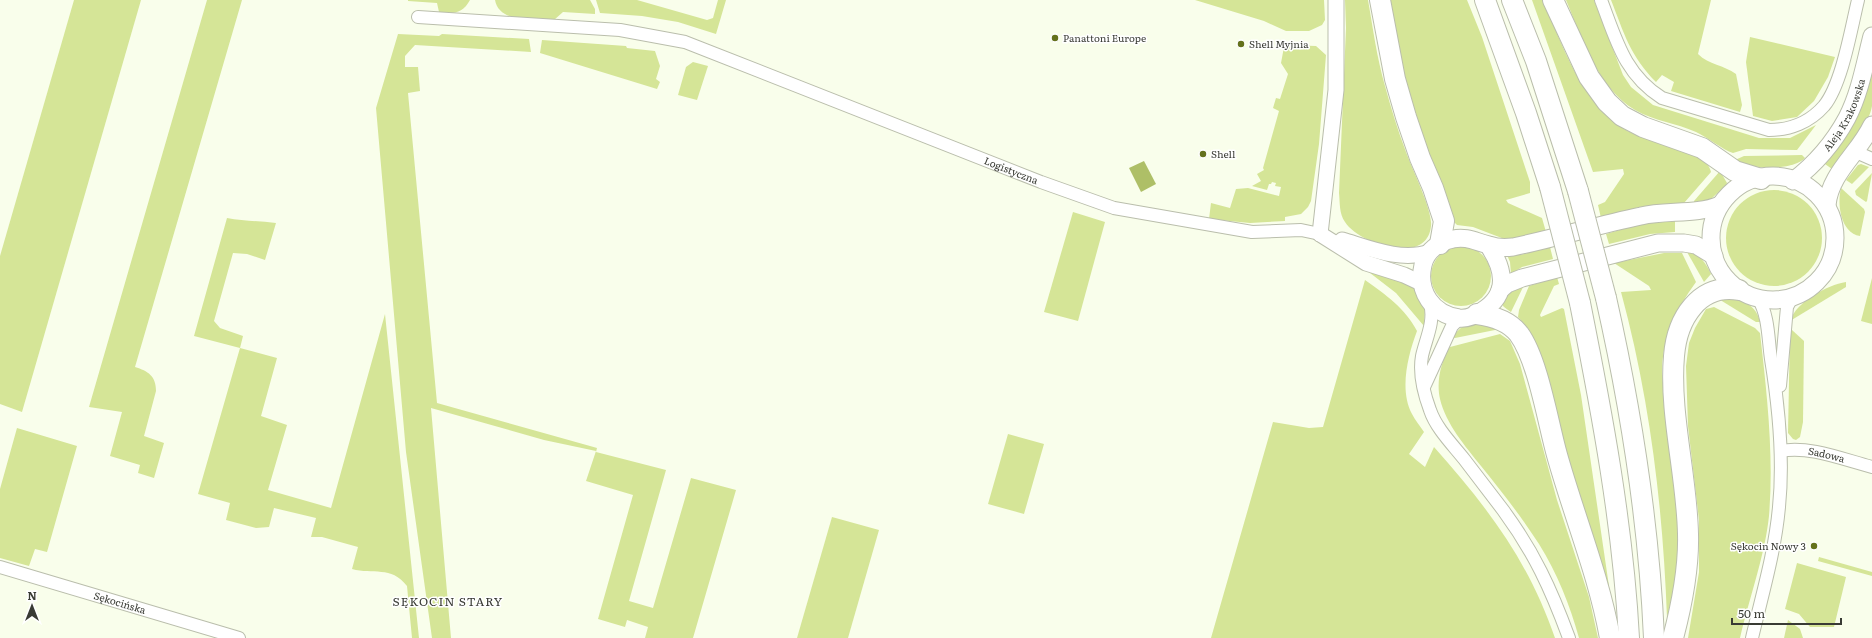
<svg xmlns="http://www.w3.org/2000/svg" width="1872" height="638" viewBox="0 0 1872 638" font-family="Literata,serif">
<rect width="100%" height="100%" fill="#f9feeb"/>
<g fill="#d5e597">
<polygon points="74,0 141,0 22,412 0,404 0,256"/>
<path d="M207,0H242L135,367C148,371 156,376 156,391L144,436L164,443L154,478L138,473L140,465L110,456L122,412L89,407Z"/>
<path d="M408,0H470C463,13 453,15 439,12L437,3L408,1Z"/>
<path d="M495,0H590L595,9V14L563,12L554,20C537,19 499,24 495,0Z"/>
<polygon points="596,0 637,0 707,20 713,18 718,0 726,0 716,34 678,22 642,16 600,13"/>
<polygon points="1195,0 1324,0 1325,20 1322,25 1309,31 1286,31 1264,21"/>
<path d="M1345,0H1368C1373,29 1377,58 1385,86C1391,108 1398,131 1406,152C1412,169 1433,211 1431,226C1427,267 1359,244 1345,222C1339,214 1340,202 1339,193L1346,28Z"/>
<path d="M1390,0H1467L1482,37L1530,182V193L1506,200L1508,203L1542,218L1546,232L1507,240L1473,227L1457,225L1453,221C1426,147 1400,78 1390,0Z"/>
<path d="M1532,0H1543C1563,46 1580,100 1624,129C1641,141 1709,151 1711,172L1684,203L1639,207L1601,218L1598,205L1605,202L1624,174L1623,169L1593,172Z"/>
<path d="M1566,0H1594L1623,75L1631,87L1653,105L1759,138H1790L1816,125L1797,150L1746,149L1733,153C1723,150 1707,137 1696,132C1676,123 1654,121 1635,110C1597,87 1582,38 1566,0Z"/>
<path d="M1611,0H1711L1698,54C1709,65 1724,65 1736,74L1742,105L1740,112L1671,91L1674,82L1662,75L1656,82C1630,56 1624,33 1611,0Z"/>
<polygon points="398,34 439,36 442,34 529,39 531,52 415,45 405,56 405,67 418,67 420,91 408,93 437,403 590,446 597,448 596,452 666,470 629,601 653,608 691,478 736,490 693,638 645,638 648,627 627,620 625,627 598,619 633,495 586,481 596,451 544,440 431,408 451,638 432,638 406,452 376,108"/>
<polygon points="1750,37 1835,57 1828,77 1814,101 1797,117 1772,121 1753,116 1746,62"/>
<polygon points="542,40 626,46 627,48 655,51 660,66 656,79 660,82 657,89 540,53"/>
<polygon points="1289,45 1316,46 1326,55 1319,144 1311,201 1308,207 1301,214 1285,217 1285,221 1250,223 1209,219 1211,203 1230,208 1236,189 1248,188 1279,196 1281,187 1275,186 1276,183 1272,182 1271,184 1269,184 1267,190 1252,186 1261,181 1257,174 1264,170 1263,168 1279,111 1273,108 1276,98 1280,99 1288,74 1281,63 1284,47"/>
<polygon points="693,62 708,66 697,100 678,95 686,67"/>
<path d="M1872,74C1872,84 1872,96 1872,106C1869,126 1844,152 1832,169L1825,164C1847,135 1863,109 1872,74Z"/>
<path d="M1802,155L1805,158C1793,171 1749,170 1735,160L1744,156Z"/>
<polygon points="1861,164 1869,167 1852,184 1846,180 1858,165"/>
<polygon points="1720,171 1727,183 1726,185 1710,200 1694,206 1694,201"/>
<polygon points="1872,173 1867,201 1866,202 1856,195 1855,191"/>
<path d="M1841,188L1864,209L1865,212L1860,236C1840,233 1837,203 1841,188Z"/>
<circle cx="1774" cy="238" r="48"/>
<polygon points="1073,212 1105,222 1078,321 1044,312"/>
<path d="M227,218C243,221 259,221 276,223L265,260L247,254L233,253L214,321L220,328L243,336L240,348L277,358L261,416L287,425L268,490L331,508L385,314L419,638H412L407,586C391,565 373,575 352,569L358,547L322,537H311L316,518L274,508L269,527L256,528L226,520L230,503L198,494L240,348L194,336Z"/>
<polygon points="1675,220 1675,232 1650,234 1609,244 1606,234 1640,224"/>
<circle cx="1461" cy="276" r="30"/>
<polygon points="1550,247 1553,259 1522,267 1511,274 1510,262 1507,255 1520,255"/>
<path d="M1688,249C1700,256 1705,261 1711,274L1704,282L1687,252Z"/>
<path d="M1664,253H1682L1696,282C1675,311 1662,338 1662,374L1679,524L1677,576L1667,618C1663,508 1650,399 1621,292L1651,290L1649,286L1614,263Z"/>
<polygon points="1361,266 1412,285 1425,310 1424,326 1396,293"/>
<polygon points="1557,277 1559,284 1554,286 1540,315 1541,317 1562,308 1564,309 1581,395 1611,600 1569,465 1536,343 1526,326 1518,317 1519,310 1529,286"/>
<polygon points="1872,278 1872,324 1861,321"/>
<path d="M1365,280C1386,295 1405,308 1417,331C1408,355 1399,390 1412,414C1415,420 1420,426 1424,432L1409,454L1425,467L1434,447C1488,508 1528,560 1555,638H1211L1273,422L1309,428L1323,427Z"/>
<path d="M1526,281L1511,312C1508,310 1505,308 1503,306C1497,296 1520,285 1526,281Z"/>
<path d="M1846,282V287L1790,321C1796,302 1827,285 1846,282Z"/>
<path d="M1717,298C1735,298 1755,300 1760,322H1756Z"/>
<path d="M1714,307L1755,328L1760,333C1767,394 1774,455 1769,516C1765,555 1749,599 1740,638H1688L1699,572V520L1688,426L1686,366L1689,343L1695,328L1706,309Z"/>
<polygon points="1476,323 1497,327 1495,330 1455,338 1451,337 1463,326"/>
<polygon points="1790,330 1792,330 1804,341 1803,422 1800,437 1796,440 1793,439 1788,433"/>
<path d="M1500,334L1510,341L1520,364L1557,500L1589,597L1598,638H1579C1570,605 1557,573 1539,544C1521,516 1501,491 1481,466C1465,446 1446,424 1440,399C1436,382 1441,361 1450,347Z"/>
<polygon points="17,428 77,446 47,552 35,549 29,566 0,558 0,489"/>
<polygon points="1008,434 1044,444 1024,514 988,504"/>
<polygon points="832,517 879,530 848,638 797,638"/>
<polygon points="1819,557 1872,572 1872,576 1818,561"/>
<polygon points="1797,563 1846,577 1834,627 1810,627 1799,614 1785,609"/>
<polygon points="1788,620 1800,629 1803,638 1784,638"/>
</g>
<polygon fill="#aebf67" points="1144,161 1156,184 1141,192 1129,168"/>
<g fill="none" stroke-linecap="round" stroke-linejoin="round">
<defs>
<g id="minor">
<path d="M1601,0C1616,39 1624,74 1662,98L1769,130C1790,130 1810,122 1824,106C1842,84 1851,29 1858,0"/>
<path id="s1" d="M418,17L620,30L685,42L1041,182L1114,208L1252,232L1301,230L1320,234"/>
<polyline points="1856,152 1872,159"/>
<path d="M1430,303C1435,322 1426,338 1422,356C1419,373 1424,394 1430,410C1436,428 1452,444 1464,459C1477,476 1490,493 1503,510C1534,552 1551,589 1569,638"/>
<polyline points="1780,386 1787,307 1793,296"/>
<polyline points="1424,387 1452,326 1460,318"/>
<path id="s2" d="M1781,451C1808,445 1845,460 1872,467"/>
<path id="s3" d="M0,567L239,638"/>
<path d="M1752,638C1762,595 1775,552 1779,507C1784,458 1779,408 1771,359C1768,339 1769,316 1758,298"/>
</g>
<g id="tertiary">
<polyline points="1320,234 1336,90 1336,0"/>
<polyline points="1320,234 1366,263 1404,275 1421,283"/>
<path d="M1342,240C1369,248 1401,262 1430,252"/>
</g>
<g id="secondary">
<circle cx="1773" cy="238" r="62"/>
<path id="s4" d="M1793,181C1814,165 1834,142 1847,118C1860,93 1865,63 1872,36"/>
<path d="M1827,205C1830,173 1859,153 1872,125"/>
<path d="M1488,245C1504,268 1510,294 1482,311C1476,315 1467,319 1459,318C1432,314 1417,291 1423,265C1426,251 1440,241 1453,239C1467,236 1476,242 1489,245C1497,248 1505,248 1513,247C1556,238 1598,225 1641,216C1666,210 1697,215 1720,205"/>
<polyline points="1500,290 1507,284 1522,278 1658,243 1684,243 1696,245 1714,256"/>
</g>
<g id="primary">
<polyline points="1380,0 1395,79 1406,117 1420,158 1433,188 1444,221 1440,244"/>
<polyline points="1485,0 1526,113 1550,187"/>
<polyline points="1512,0 1536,61 1578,191"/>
<polyline points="1553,0 1589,77 1607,102 1622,116 1643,127 1702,148 1735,171 1761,179"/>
<path d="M1606,298C1631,409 1649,524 1654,638"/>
<path d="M1580,303C1602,413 1623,525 1629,638"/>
<path d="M1477,314C1493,316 1509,321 1519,334C1538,360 1548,423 1557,455C1574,516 1599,576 1610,638"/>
<path d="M1673,638C1682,604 1689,569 1688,534C1687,476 1669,413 1674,356C1677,319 1699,283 1739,290"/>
</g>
</defs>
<use href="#minor" stroke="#babeac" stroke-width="14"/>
<use href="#tertiary" stroke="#babeac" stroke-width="17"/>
<use href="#secondary" stroke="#babeac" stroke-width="19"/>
<use href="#primary" stroke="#babeac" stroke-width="22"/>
<use href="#minor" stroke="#fff" stroke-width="12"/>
<use href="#tertiary" stroke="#fff" stroke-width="15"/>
<use href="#secondary" stroke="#fff" stroke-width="17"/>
<use href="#primary" stroke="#fff" stroke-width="20"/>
<defs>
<g id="primary-bridge">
<polyline points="1550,187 1580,303"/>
<polyline points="1578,191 1606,298"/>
</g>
</defs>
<use href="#primary-bridge" stroke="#babeac" stroke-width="22" stroke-linecap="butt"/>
<use href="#primary-bridge" stroke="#fff" stroke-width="20"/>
</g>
<g fill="#64711c" stroke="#fff" stroke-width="1.5">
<circle cx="1055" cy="38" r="4"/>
<circle cx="1241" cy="44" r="4"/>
<circle cx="1203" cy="154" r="4"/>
<circle cx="1814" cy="546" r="4"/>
</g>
<g text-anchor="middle" stroke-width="3" stroke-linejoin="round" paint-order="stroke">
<g font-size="10" fill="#393b34" stroke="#fff" text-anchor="start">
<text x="1063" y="42">Panattoni Europe</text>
<text x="1249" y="48">Shell Myjnia</text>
<text x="1211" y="158">Shell</text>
<text x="1806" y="550" text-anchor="end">Sękocin Nowy 3</text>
</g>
<g font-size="10" fill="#393b34" stroke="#fff">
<text dy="4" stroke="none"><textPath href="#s4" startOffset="85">Aleja Krakowska</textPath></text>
<text dy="4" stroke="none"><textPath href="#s1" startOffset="619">Logistyczna</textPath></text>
<text dy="4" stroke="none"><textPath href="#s2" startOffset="46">Sadowa</textPath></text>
<text dy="4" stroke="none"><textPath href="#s3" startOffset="125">Sękocińska</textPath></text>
</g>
<g font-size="12" letter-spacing="1" fill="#393b34" stroke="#fff">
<text x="448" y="606">SĘKOCIN STARY</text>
</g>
</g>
<g transform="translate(32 606)" stroke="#ffffff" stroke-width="3" paint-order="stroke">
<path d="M0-3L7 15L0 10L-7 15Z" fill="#393b34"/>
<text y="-6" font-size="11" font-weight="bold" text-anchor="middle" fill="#393b34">N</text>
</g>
<path d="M1732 618v6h109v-6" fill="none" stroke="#393b34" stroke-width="2"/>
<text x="1738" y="618" font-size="12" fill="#393b34" stroke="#ffffff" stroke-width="3" paint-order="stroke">50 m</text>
</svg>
